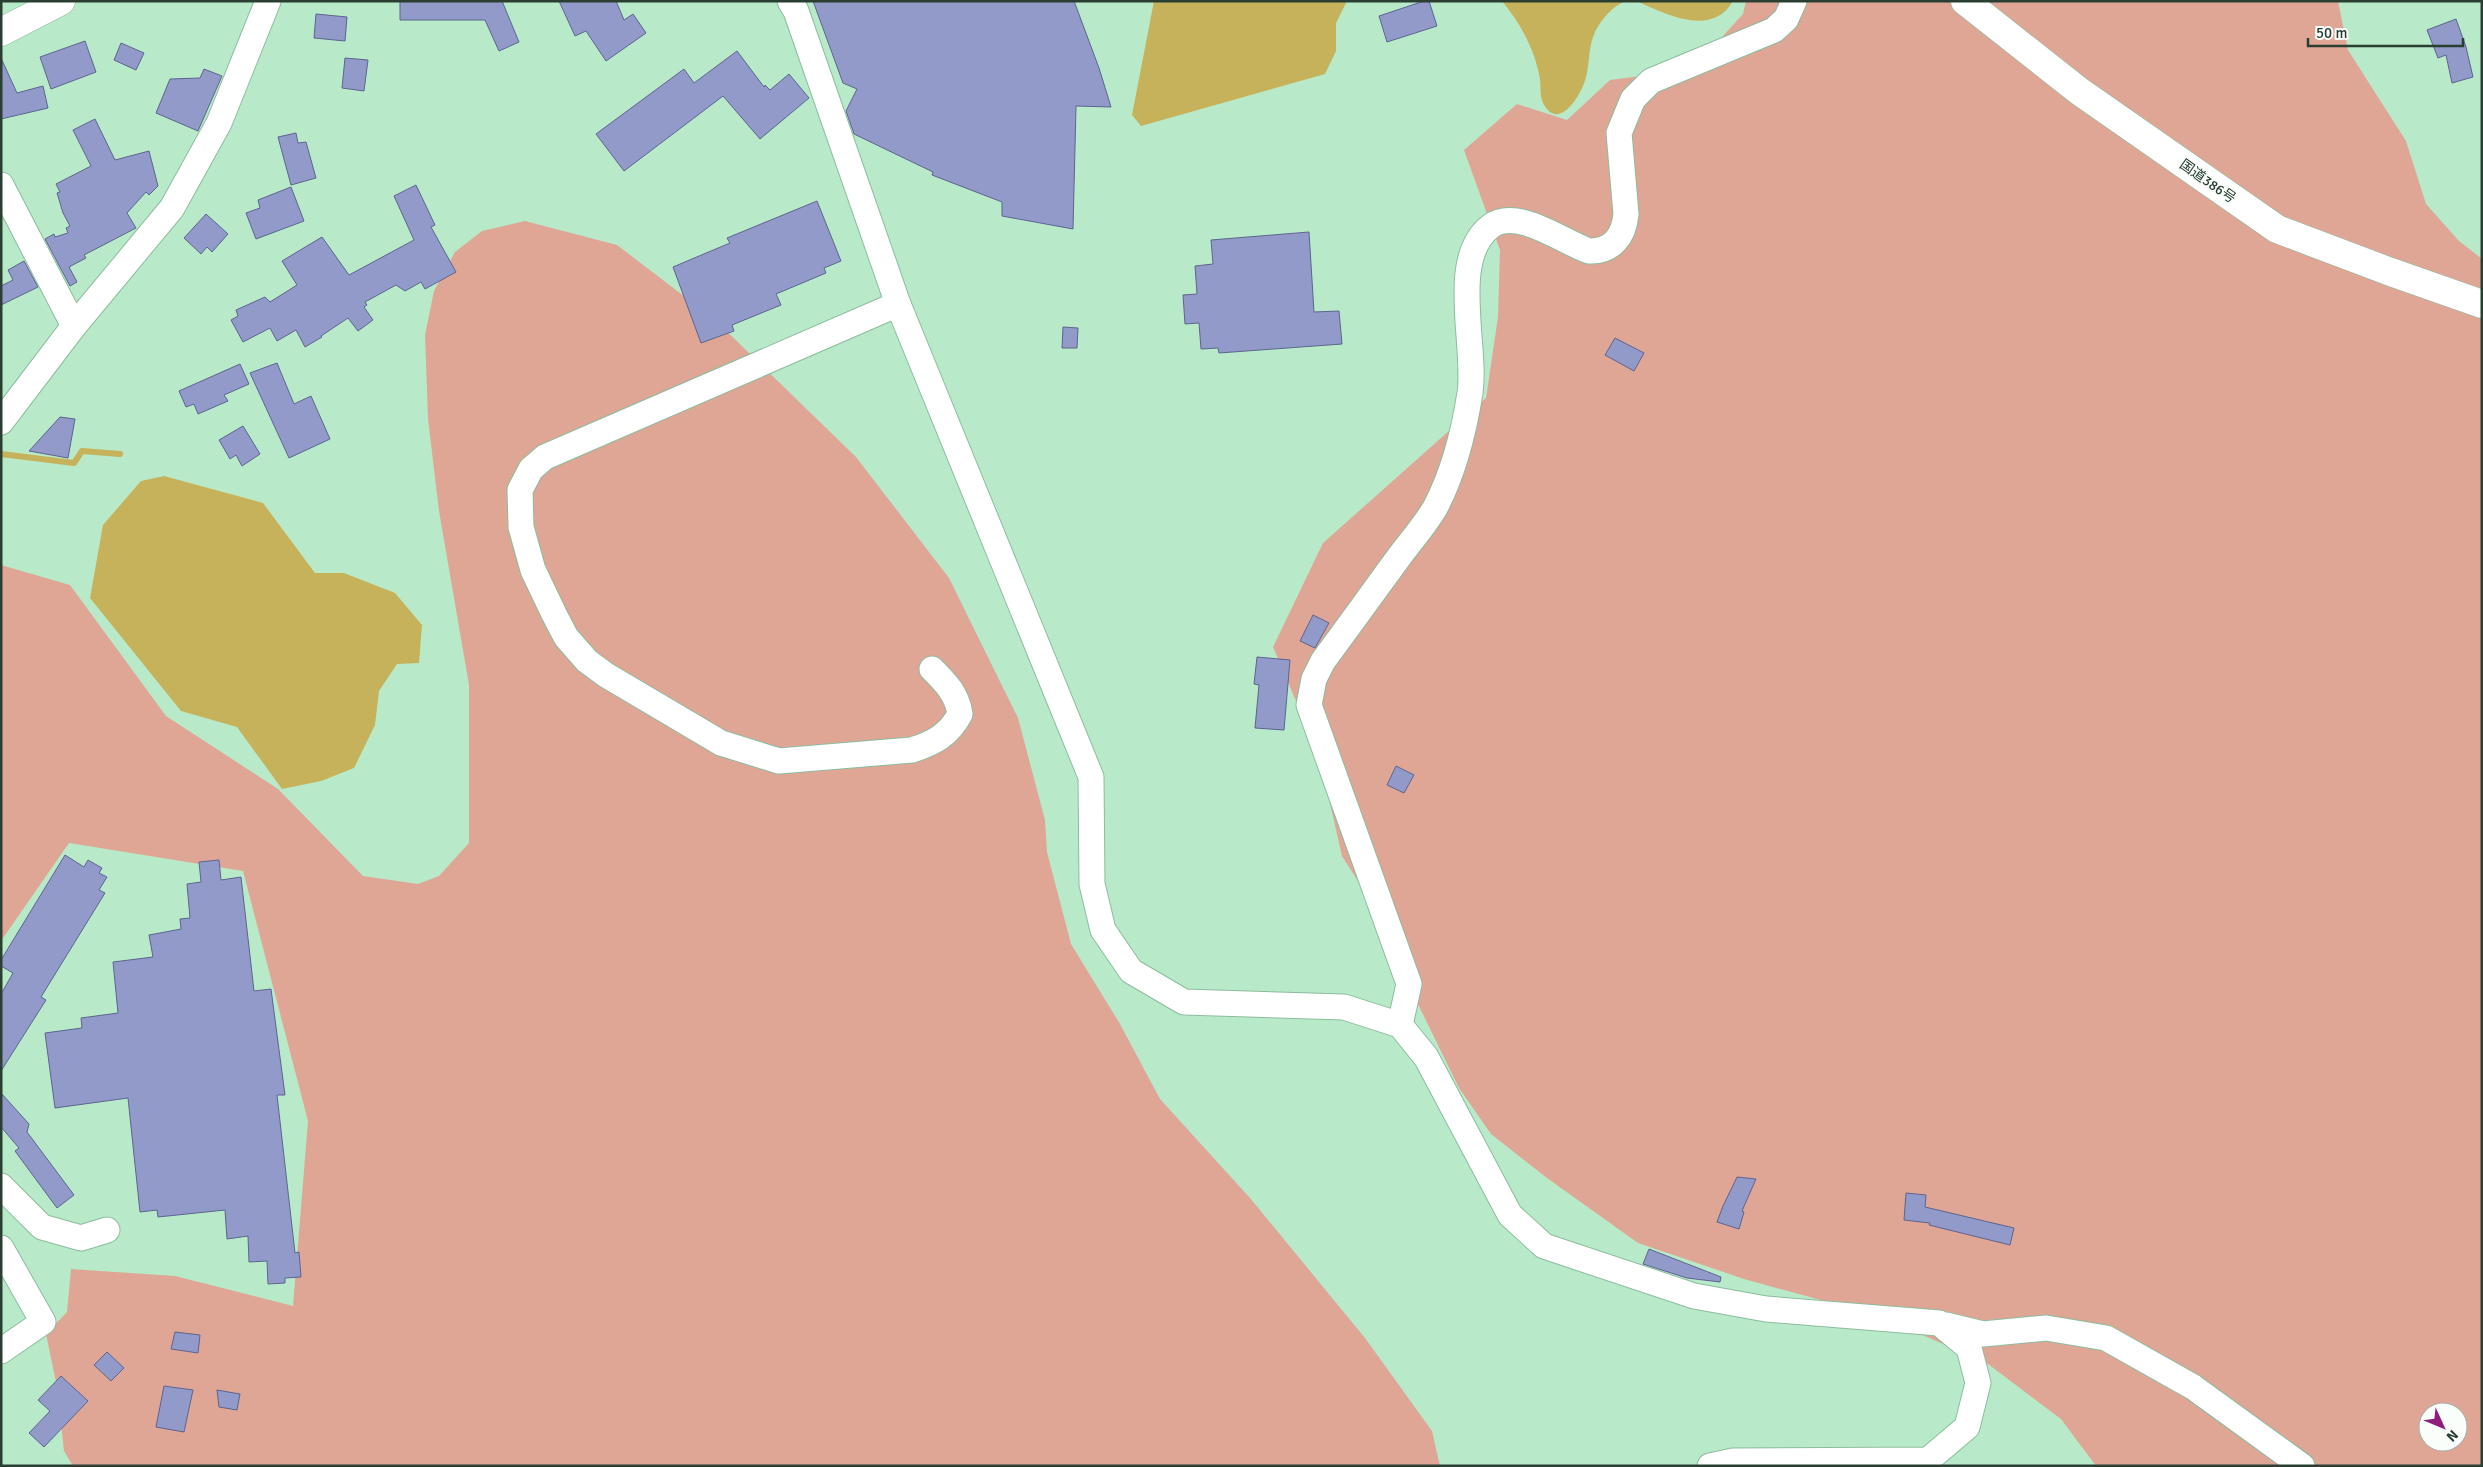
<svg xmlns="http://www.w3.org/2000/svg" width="2483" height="1467" viewBox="0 0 2483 1467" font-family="Signika,'Noto Sans JP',sans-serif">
<rect width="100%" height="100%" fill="#b8eac9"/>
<g fill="#dfa696" fill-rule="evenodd">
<path d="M1746,1H2338L2348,50L2406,141L2426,204L2459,241L2482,259V1466H2096L2061,1419L1988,1364L1882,1317L1744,1279L1638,1243L1547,1178L1491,1134L1459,1088L1414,996L1387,927L1342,856L1319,755L1273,647L1323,543L1486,398L1498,317L1500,250L1464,150L1517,104L1567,120L1610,80L1664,73L1713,47L1743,14ZM2428,1412H2458V1442H2428Z"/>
<polygon points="525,221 617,245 714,319 856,457 949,578 1018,718 1045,820 1047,852 1071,944 1120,1024 1160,1099 1250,1198 1365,1338 1432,1431 1440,1466 73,1466 64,1451 57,1387 46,1334 67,1312 71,1269 175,1276 293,1306 308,1121 243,871 69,843 1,941 1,565 70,585 166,716 278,789 363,876 418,884 439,876 469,843 469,685 439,511 428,419 425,335 434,291 455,252 482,231"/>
</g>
<g fill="#c6b25a">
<polygon points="1154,1 1347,1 1336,23 1336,51 1325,74 1141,126 1132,115"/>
<path d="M1502,1H1627C1614,4 1601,20 1595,32C1588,47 1590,62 1586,77C1583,91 1562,129 1546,108C1539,99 1541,89 1540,79C1535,50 1521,24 1502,1Z"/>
<path d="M1636,1H1733C1712,38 1666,14 1636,1Z"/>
<polygon points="164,476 263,503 315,573 344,573 395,593 422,625 419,663 397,664 379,691 375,725 354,768 321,781 282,789 237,727 181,711 90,598 103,525 141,481"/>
</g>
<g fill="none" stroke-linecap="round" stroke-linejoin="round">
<polyline stroke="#c6b25a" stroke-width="6" points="1,454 74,463 82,451 120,454"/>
</g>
<g fill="#919ac8" stroke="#5d648f">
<polygon points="400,1 502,1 519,42 499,51 485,20 400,20"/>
<polygon points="559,1 616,1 624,20 633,14 646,33 606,61 586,31 575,36"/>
<polygon points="813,1 1074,1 1099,68 1111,107 1076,106 1073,229 1002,216 1002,202 932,175 933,172 854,134 846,111 857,89 843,83"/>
<polygon points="1424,1 1429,1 1437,26 1387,42 1379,16"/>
<polygon points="316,14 347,17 345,41 314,38"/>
<polygon points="2456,19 2466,47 2473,77 2452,83 2446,55 2438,58 2427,30"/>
<polygon points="85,41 96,72 51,89 40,57"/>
<polygon points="121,43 144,53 136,70 114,60"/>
<polygon points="737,51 764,87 765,85 770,90 789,74 809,98 760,139 723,96 624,171 596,134 684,69 694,83"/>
<polygon points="1,58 17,93 43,86 48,108 1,119"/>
<polygon points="345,58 368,60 364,91 342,88"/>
<polygon points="204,69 222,76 198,131 156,113 170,79 200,78"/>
<polygon points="95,119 115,160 149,151 158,186 149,195 146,192 127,213 136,228 84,255 86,258 69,267 77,282 70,286 45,239 54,234 55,237 68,233 66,228 70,226 63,213 57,193 60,192 56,184 91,166 73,130"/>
<polygon points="296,133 298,143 306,142 316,178 291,185 278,137"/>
<polygon points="416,185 435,225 431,227 456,272 425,289 421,282 405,291 396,285 365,302 367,305 364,307 373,320 358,331 348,318 321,336 322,337 305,347 296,330 277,341 270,328 243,342 231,320 238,316 236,310 265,297 270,302 297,285 282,261 322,237 349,275 414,240 394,196"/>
<polygon points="291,187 304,221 256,239 246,213 260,208 258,200"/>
<polygon points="817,201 841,261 824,268 826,273 776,294 781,305 732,325 734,331 701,343 673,267 730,243 727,238"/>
<polygon points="206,214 228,234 212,252 207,247 201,254 184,238"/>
<polygon points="1309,232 1314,312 1339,311 1342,344 1219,353 1218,348 1201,349 1199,323 1185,324 1183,295 1197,294 1195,266 1213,264 1211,240"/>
<polygon points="24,261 38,287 1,305 1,286 13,280 8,270"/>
<polygon points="1063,327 1078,328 1077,348 1062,348"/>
<polygon points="1615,338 1644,353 1634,371 1605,355"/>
<polygon points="277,363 294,404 311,396 330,439 289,458 250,373"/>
<polygon points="240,364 249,384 224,395 228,401 198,414 194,404 186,407 179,391"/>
<polygon points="60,417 75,419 68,458 29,451"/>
<polygon points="243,426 260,454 242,466 236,455 230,459 219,440"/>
<polygon points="1313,615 1329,623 1315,648 1300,641"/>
<polygon points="1257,657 1290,660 1284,730 1255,728 1259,685 1254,684"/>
<polygon points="1396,766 1414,775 1404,793 1387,785"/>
<polygon points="65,855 84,867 88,860 102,868 99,873 107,877 99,890 105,893 41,997 46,1000 1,1071 1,994 13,973 1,966 1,960"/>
<polygon points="219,860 221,880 241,877 254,991 271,989 285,1095 277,1095 295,1253 299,1252 301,1277 285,1278 285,1283 268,1284 267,1261 249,1262 248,1236 227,1239 225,1210 158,1217 157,1210 140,1212 128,1098 55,1108 45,1033 82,1028 81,1018 118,1013 113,962 153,957 149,935 181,929 180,919 190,918 187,884 201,882 199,862"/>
<polygon points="1,1093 29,1124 27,1132 74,1195 57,1208 15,1151 19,1148 1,1127"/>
<polygon points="1737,1177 1756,1179 1742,1211 1744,1212 1739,1229 1717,1222 1723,1206"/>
<polygon points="1906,1193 1926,1195 1925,1207 2014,1228 2010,1245 1929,1225 1930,1223 1904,1220"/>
<polygon points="1649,1249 1721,1277 1720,1282 1687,1278 1643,1264"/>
<polygon points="175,1332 200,1335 198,1353 171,1349"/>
<polygon points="107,1352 124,1368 111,1381 94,1365"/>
<polygon points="61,1376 88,1401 44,1447 29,1433 50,1411 38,1400"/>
<polygon points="164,1386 193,1390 184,1432 156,1427"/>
<polygon points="217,1390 240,1394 237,1410 219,1407"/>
</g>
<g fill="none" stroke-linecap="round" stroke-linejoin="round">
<defs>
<g id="minor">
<polyline points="790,1 796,11 898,304 1091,777 1092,884 1103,930 1131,971 1184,1002 1344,1007 1400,1025 1426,1057 1510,1215 1544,1246 1694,1296 1766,1309 1939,1323 1969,1348 1978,1383 1967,1427 1928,1460 1733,1461 1710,1466"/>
<polyline points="1,185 74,326"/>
<path d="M898,304L545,457L531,469L520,490L521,527L533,570L554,614L566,637L587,661L606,675L721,743L779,761L912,750C934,743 949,735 960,714C957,694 946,683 932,669"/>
<polyline points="1,422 74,326 172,208 219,123 268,1"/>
<path d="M1400,1025L1409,984L1309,705L1314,679L1323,661C1349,626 1374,591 1399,557C1411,541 1425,525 1435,508C1453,474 1464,431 1470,393C1477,346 1448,258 1491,226C1517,207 1563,242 1589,251C1612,252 1624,236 1626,214L1619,133L1633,99L1651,81L1774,30L1786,19L1794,1"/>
<polyline points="1,1186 42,1227 81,1238 107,1230"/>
<polyline points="1,1248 43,1322 1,1351"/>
<polyline points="1946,1325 1983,1334 2046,1328 2106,1338 2193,1387 2302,1466"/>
</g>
<g id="highway">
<polyline points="1965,1 2079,91 2277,229 2388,271 2482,304"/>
<polyline points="1,32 61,1"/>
</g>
</defs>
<use href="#minor" stroke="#8cbc9d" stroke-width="27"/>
<use href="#highway" stroke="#8cbc9d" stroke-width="29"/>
<use href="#minor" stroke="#fff" stroke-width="25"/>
<use href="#highway" stroke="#fff" stroke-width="28"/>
</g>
<g text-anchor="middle" stroke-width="4" stroke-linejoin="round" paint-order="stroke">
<g font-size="14" fill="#2a3e32" stroke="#f9fefb">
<text transform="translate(2208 181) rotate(35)" y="5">国道386号</text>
</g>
</g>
<rect width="2483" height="1467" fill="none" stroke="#2a3e32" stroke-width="5"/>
<g transform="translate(2443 1427) rotate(134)"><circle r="24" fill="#f9fefb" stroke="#a6b1ab"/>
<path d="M0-4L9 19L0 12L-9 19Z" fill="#901d7d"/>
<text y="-8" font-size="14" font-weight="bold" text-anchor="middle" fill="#2a3e32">N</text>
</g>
<path d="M2308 38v8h155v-8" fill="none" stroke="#2a3e32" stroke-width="2.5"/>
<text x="2316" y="38" font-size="15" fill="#2a3e32" stroke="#f9fefb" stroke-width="4" paint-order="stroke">50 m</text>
</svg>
